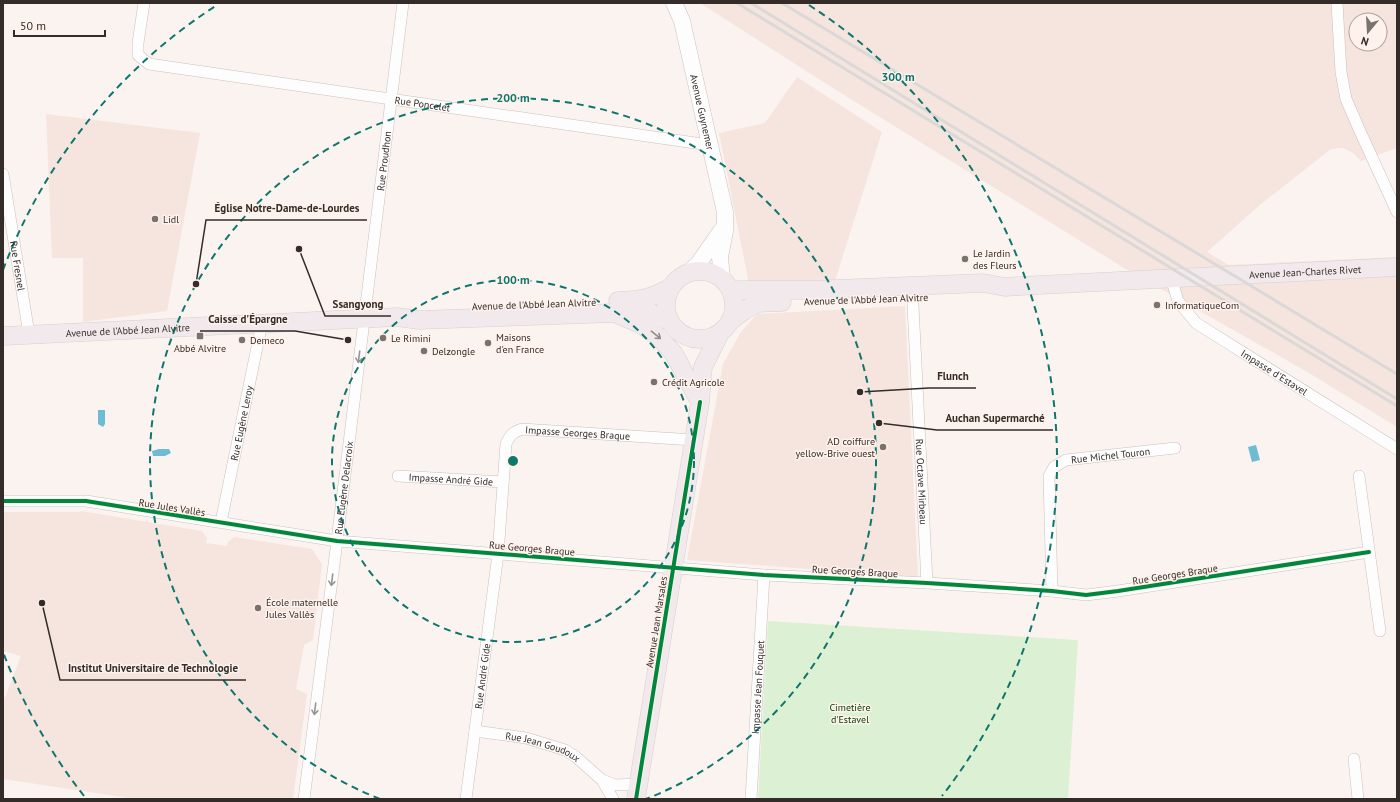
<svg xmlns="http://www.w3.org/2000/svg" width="1400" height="802" viewBox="0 0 1400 802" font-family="'PT Sans',sans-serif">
<rect width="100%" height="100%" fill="#fbf3f0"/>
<g fill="#f5e5de" fill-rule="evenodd">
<path d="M700,3H1397V148L1361,161L1353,153L1343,148L1331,149L1261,204L1207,252L1229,265L1397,257V427L1309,373L1124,268L836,90ZM1356,20H1380V44H1356Z"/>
<polygon points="797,77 882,132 834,284 749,284 719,133 765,123"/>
<polygon points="46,114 200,133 167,311 83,322 83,258 52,258"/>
<polygon points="905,306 918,577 687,560 723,364 741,332 757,314"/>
<polygon points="81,511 202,531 207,538 206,543 227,546 228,542 234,537 312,549 322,564 313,640 304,645 296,689 307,694 293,799 135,799 3,779 3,703 21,656 3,651 3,512 80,512"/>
</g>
<polygon fill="#dcf1d3" points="768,621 1078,640 1068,799 758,799"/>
<g fill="#6ebcd3">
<polygon points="98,410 105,410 105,424 103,427 98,424"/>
<polygon points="1256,445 1260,460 1252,462 1248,447"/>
<polygon points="159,449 169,449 171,453 165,456 153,456 152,451"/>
</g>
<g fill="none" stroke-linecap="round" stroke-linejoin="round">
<defs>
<g id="street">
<path id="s1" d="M144,3L138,43V55L149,64L709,145"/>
<polyline points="1337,3 1341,72 1346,99 1359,129 1397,212"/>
<path id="s2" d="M3,174L29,334"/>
<path id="s3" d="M1171,278L1178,301L1196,323L1397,449"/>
<path id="s4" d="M912,286L927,583"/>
<path id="s5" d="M398,476L503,482"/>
<polyline points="1359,476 1380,631"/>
<polyline points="3,501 86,501 337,541 764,575 927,583 1052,591 1086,595 1118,591 1369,552"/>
<path id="s6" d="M221,522L262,323"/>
<path id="s7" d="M1052,591L1049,476L1054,467L1066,460L1175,448"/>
<path id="s8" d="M475,731L526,738L565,750L576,757L602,780L613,799"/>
<polyline points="1354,759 1358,799"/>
<polyline points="602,780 615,785 638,784"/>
<path id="s9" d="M304,799L337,541L403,3"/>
<path id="s10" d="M466,799L498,554L506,444C510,435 513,432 522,429L694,440"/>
<path id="s11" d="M751,799L764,575"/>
</g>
<g id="secondary">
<path id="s12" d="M674,3L682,21L725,212V231L720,257L722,280"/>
<polyline points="688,273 698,264 721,231"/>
</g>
<g id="primary">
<circle cx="700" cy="305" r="34"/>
<path id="s13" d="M731,290H812L983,283L1005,287L1020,286L1397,267"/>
<path d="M618,301C641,300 649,299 670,288"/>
<polyline points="619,315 640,324 659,337 674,354 700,402"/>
<polyline points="730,321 745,310 758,303 782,302"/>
<path id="s14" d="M3,336L397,317L419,320L642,312L651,313L669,321"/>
<polyline points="636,799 700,402 703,367 720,333"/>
</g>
</defs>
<use href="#street" stroke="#c8c1bd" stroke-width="12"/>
<use href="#secondary" stroke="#c8c1bd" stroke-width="17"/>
<use href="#primary" stroke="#d5d1ce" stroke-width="19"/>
<use href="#street" stroke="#fefdfd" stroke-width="11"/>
<use href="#secondary" stroke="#fefdfd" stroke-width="16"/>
<use href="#primary" stroke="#f2e9ec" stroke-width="18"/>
<g stroke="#dbd9d7" stroke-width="3">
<polyline points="737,3 1397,406"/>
<polyline points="751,3 1397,399"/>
<polyline points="782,3 1397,374"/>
</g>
<defs>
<g id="cycleway">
<polyline points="3,501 86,501 337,541 764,575 927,583 1052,591 1086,595 1118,591 1369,552"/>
<polyline points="636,799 700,402"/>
</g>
</defs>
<use href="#cycleway" stroke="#fff2ec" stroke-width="6"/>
<use href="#cycleway" stroke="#00873e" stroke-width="4"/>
</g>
<defs><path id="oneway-shaft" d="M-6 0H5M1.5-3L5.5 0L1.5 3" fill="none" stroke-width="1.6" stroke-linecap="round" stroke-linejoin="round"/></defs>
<use stroke="#938a8a" href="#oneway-shaft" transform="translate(656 335) rotate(39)"/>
<g stroke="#999492">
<use href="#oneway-shaft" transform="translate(359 357) rotate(97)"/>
<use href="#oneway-shaft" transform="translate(332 580) rotate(97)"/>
<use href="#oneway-shaft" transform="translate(315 709) rotate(97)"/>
</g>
<g fill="none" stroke="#0f766e" stroke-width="2" stroke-dasharray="7 5">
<circle cx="513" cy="461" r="181"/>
<path d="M380 799A363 363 0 1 1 646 799"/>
<path d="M84 796A544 544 0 0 1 3 652M3 270A544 544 0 0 1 217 5M809 5A544 544 0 0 1 942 796"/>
</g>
<g fill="#7a726e" stroke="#fff2ec" stroke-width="1.5">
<circle cx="155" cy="219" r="4"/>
<circle cx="965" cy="259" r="4"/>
<circle cx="1157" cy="305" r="4"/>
<rect x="196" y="332" width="8" height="8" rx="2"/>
<circle cx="383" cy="338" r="4"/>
<circle cx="242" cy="340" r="4"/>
<circle cx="488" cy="343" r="4"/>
<circle cx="424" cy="351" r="4"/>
<circle cx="654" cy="382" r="4"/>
<circle cx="883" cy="447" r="4"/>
<circle cx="258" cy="608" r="4"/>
</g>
<g text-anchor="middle" stroke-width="3" stroke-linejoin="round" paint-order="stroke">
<g font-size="10" fill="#342c28" stroke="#fff2ec">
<text dy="4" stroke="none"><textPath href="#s1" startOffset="343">Rue Poncelet</textPath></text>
<text dy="4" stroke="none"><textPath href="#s12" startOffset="113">Avenue Guynemer</textPath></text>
<text dy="4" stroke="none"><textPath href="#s9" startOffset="643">Rue Proudhon</textPath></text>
<text dy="4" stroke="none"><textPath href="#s2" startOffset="93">Rue Fresnel</textPath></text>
<text dy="4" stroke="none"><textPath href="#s13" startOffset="575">Avenue Jean-Charles Rivet</textPath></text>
<text transform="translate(866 299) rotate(-2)" y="4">Avenue de l'Abbé Jean Alvitre</text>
<text transform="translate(534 304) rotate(-2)" y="4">Avenue de l'Abbé Jean Alvitre</text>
<text dy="4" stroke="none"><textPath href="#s14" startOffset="125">Avenue de l'Abbé Jean Alvitre</textPath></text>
<text dy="4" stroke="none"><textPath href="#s3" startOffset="145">Impasse d'Estavel</textPath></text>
<text dy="4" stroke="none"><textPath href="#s6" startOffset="101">Rue Eugène Leroy</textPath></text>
<text dy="4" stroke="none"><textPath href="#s10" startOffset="436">Impasse Georges Braque</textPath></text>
<text dy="4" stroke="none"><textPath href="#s7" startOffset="184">Rue Michel Touron</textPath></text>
<text dy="4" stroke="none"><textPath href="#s5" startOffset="53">Impasse André Gide</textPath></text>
<text dy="4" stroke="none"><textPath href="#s4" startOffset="196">Rue Octave Mirbeau</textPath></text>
<text dy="4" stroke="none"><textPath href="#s9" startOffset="314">Rue Eugène Delacroix</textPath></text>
<text transform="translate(172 507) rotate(9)" y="4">Rue Jules Vallès</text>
<text transform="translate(532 548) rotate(5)" y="4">Rue Georges Braque</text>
<text transform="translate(855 571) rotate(3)" y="4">Rue Georges Braque</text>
<text transform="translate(1175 574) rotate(-9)" y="4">Rue Georges Braque</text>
<text transform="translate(656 622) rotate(-81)" y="4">Avenue Jean Marsales</text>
<text dy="4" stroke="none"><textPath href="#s10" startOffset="124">Rue André Gide</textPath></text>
<text dy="4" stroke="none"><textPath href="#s11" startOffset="112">Impasse Jean Fouquet</textPath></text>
<text dy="4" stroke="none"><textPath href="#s8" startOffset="70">Rue Jean Goudoux</textPath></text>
</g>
<g font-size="10" fill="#342c28" stroke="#fff2ec" text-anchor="start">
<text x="163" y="223">Lidl</text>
<text x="973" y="257">Le Jardin<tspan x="973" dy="12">des Fleurs</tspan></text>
<text x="1165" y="309">InformatiqueCom</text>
<text x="496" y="341">Maisons<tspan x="496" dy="12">d'en France</tspan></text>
<text x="391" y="342">Le Rimini</text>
<text x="250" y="344">Demeco</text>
<text x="200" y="352" text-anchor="middle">Abbé Alvitre</text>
<text x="432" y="355">Delzongle</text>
<text x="662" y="386">Crédit Agricole</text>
<text x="875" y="445" text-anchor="end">AD coiffure<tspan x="875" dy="12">yellow-Brive ouest</tspan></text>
<text x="266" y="606">École maternelle<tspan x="266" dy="12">Jules Vallès</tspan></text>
</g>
<g font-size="10" fill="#034100" stroke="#fff2ec">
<text x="850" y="711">Cimetière<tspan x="850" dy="12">d'Estavel</tspan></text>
</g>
</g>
<circle cx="513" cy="461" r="6" fill="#0f766e" stroke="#fff2ec" stroke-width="2"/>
<g font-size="12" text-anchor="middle" font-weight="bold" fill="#0f766e" stroke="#fff2ec" stroke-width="3" stroke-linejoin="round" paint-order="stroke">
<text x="898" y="81">300 m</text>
<text x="513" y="102">200 m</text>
<text x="513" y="284">100 m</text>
</g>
<path fill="none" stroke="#342c28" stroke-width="1.5" d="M196 284L206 220H367M299 249L325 316H391M348 340L295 331H200M860 392L929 388H976M879 423L937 430H1053M42 603L60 680H246"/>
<g fill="#342c28" stroke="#fff2ec" stroke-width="1.5">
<circle cx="196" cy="284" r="4"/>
<circle cx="299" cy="249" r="4"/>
<circle cx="348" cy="340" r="4"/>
<circle cx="860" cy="392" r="4"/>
<circle cx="879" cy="423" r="4"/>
<circle cx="42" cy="603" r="4"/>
</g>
<g font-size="11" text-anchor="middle" font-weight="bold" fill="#342c28" stroke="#fff2ec" stroke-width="3" stroke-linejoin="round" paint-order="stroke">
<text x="287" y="212">Église Notre-Dame-de-Lourdes</text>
<text x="358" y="308">Ssangyong</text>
<text x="248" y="323">Caisse d'Épargne</text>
<text x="953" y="380">Flunch</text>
<text x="995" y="422">Auchan Supermarché</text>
<text x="153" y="672">Institut Universitaire de Technologie</text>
</g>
<rect width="1400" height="802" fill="none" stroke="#342c28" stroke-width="8"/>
<g transform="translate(1368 32) rotate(198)"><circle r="19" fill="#fff2ec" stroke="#aea39e"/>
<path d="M0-3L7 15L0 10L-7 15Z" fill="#7a726e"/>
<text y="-6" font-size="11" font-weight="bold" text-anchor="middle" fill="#342c28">N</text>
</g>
<path d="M14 30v6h91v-6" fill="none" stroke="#342c28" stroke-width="2"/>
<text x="20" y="30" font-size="12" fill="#342c28" stroke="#fff2ec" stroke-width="3" paint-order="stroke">50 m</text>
</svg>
